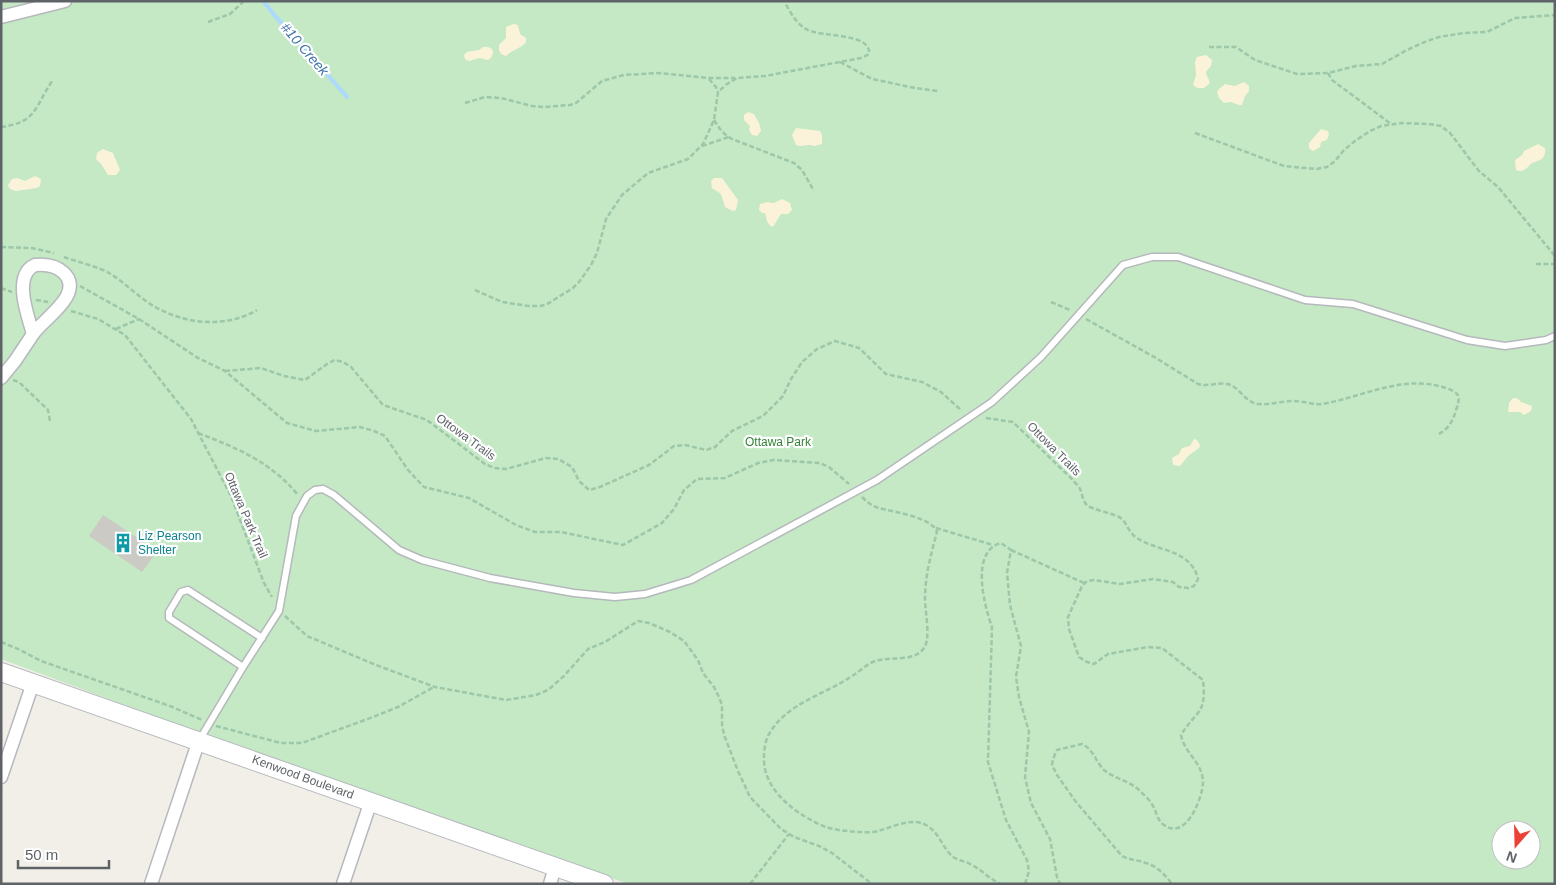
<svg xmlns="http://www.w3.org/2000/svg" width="1556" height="885" viewBox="0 0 1556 885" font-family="Helvetica,sans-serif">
<rect width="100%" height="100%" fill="#f1efe8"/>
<path fill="#c5e8c5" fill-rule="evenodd" d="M1,1H1555V884H628L192,730L1,659ZM1501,830H1531V860H1501Z"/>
<g fill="#fbf3d9">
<path d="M513,24L518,25L520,34L526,38V42C522,48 512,50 506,56L501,54L499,50V45L506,38V27Z"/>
<polygon points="483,47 488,47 492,49 493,53 491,58 488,60 479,58 469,61 465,59 464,55 467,52 479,50"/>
<path d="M1206,55L1212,60L1211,66C1202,75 1208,74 1210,83L1204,88H1197L1193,85L1196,75L1195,62L1197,57Z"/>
<polygon points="1244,82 1249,86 1249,91 1245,96 1242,105 1239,105 1231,102 1224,103 1219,98 1217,92 1219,89 1225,84 1235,86"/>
<polygon points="748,112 754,114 759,123 761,131 757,136 752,135 749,130 750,126 744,120 744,115"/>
<path d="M796,128L820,131L822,135V144L814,146C806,143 802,148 796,145L792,135Z"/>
<polygon points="1321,129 1328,131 1329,134 1327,140 1321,142 1320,147 1313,151 1309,148 1309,143"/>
<path d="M1538,144L1545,148C1546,159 1541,160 1532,163C1526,168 1525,173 1516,170L1515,160L1522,155L1524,151Z"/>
<polygon points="103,149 113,153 120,170 116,175 108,175 101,164 96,159 97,153"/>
<polygon points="35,176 41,179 40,186 37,188 16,191 10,189 8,185 12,179 17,178 25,181"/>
<polygon points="714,178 722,178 738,200 736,210 733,211 725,207 721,194 712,188 711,181"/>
<path d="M782,199L790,203L792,210L788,214H781L773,227C766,224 767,219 765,213H762L759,210L760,204L767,202L774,203Z"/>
<polygon points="1513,398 1517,398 1521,402 1532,406 1531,411 1524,415 1520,412 1508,412 1509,403"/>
<polygon points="1194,439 1197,440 1200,445 1199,448 1188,456 1180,466 1173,465 1172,458 1179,454 1182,448 1190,446"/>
</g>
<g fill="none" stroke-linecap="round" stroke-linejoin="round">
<path stroke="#aadaff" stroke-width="4" d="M263,1C289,34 319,64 347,97"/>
</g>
<polygon fill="#cccac5" points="103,515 157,551 142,572 89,536"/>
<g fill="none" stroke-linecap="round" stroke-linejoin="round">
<defs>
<g id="lane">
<polyline points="243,667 169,618 169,612 181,592 188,590 262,638"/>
<polyline points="200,739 243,667 279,611 296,516 307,496 315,490 323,489 334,495 399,550 422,560 490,578 574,593 615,597 645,594 691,580 877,480 992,402 1041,357 1123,265 1152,257 1178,257 1305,300 1353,304 1467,340 1505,346 1546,340 1555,336"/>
</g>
<g id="street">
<polyline points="1,17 65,1"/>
<path d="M35,265C45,264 56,265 64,273C85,294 43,319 33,334C28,316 12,276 35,265Z"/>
<polyline points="1,378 15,361 33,334"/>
<polyline points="1,777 33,683"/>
<polyline points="151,884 199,740"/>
<polyline points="343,884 371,801"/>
<polyline points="550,884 555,867"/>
</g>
<polyline id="secondary" points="1,672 604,884"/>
</defs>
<use href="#lane" stroke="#b5b8bc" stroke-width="9"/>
<use href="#street" stroke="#b5b8bc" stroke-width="15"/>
<use href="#secondary" stroke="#b6babf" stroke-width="20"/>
<g stroke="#9cc7a9" stroke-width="2.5" stroke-dasharray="5 2.5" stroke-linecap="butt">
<polyline points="208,22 230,14 244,1"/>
<polyline points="1209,47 1236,47 1255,60 1297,74 1328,73 1356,66 1382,64 1407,50 1427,41 1439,37 1464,33 1487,32 1515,18 1555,15"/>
<polyline points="840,62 872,79 915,88 938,91"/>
<polyline points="1328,73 1332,80 1391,124"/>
<polyline points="709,79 716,87 718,92"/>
<polyline points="465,103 485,97 501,98 532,106 544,107 570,105 576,103 602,81 624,75 659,73 708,78 735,78"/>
<path d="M714,120C719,128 723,134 732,139L794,163L802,170L814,191"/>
<path d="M1,127C38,122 34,107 53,80"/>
<polyline points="1195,133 1284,166 1316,169 1327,167 1335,161 1344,150 1355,141 1370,131 1381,126 1402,123 1429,124 1441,126 1450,133 1479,171 1498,187 1555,256"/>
<polyline points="702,146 729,137"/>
<polyline points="1,247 32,248 54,253"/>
<path d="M64,257C78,262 99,267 111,274C128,285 142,301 161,310C191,325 228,327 257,310"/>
<polyline points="1536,264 1555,264"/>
<polyline points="80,286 139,319 198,358 225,371 287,423 316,431 360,427 374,431 385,436 408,470 424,487 469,498 516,525 535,532 561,532 623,545 662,523 674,509 684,490 697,479 725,478 758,463 774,460 820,463 829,467 849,484"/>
<polyline points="1,288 12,292"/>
<path d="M475,290L502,302L529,306H541L549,303L573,288L579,282L591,265L597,253L606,219L622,195L648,173L688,159L703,144L714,120L718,92L727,84L737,78L765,76L861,58L869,54C872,33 822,37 808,30C797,25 791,13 785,3"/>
<polyline points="36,300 48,302"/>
<polyline points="1051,302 1070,310"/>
<polyline points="71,311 98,319 125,335 191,419 231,496 264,583 272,597"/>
<path d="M1086,319L1156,358L1198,384C1208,387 1218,382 1228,384C1241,388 1245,403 1259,404C1270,405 1282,401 1293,401C1304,401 1313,405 1323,404C1365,396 1404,374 1446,388C1460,393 1461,396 1456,410C1453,421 1449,428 1439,434"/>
<polyline points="116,329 139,319"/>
<polyline points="225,371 261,368 284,376 305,380 327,364 335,360 343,362 351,367 383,405 427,420 485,464 494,468 506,469 546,458 558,459 572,467 579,481 589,490 600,487 649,465 674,446 685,445 706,450 715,447 732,431 763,416 783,396 791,379 802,362 817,349 835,341 859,348 886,374 922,382 941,392 962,411"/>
<polyline points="13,380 19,382 48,410 50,421"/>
<path d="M986,418L1013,422L1073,480C1075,483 1079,486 1080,489C1083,495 1082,501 1088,506C1092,509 1110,513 1117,516C1128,521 1127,532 1137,538C1158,552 1191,549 1198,579L1194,586L1188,588L1179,587L1173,582L1153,579L1120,584L1094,580L1087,581L1082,586L1068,617L1069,629L1079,657L1087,662L1094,664L1108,654L1148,647L1162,648L1203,680C1207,715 1196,710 1181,735C1184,753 1203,762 1203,783C1202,799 1186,841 1164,825C1157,820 1157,813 1153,806C1151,802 1147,797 1143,794C1131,780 1116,780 1104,770C1096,762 1093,749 1082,744L1057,750L1053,759L1052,765L1057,775L1076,802L1122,856C1130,860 1138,860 1146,863C1157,866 1165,875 1172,884"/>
<path d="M198,433C237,448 271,462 298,495"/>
<path d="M862,497C867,502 872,506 879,508C893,512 932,517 937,532C931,554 925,576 925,599C925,611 931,638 924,648C914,663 889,656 875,661C865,665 858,673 849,678C821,696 785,704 768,736C765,742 764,751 764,758C763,791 798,816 826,827C834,830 847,831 856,832C863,832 872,833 878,831C893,827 911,817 926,825C939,832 942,847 952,856C956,860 965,861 970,864C981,869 989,879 1001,884"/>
<polyline points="936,528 993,545"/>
<polyline points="1011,550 1084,583"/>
<polyline points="285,616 307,636 376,665 435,687 506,700 536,695 548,690 564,676 588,649 605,642 638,621 649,623 670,632 684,641 698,660 703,673 714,687 719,697 722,705 722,724 724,735 738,771 750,797 781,829 794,837 819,846 832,853 872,884"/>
<polyline points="1,642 18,649 41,661 170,706 202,720"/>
<polyline points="216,726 281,743 302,743 373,717 398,707 434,687"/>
<polyline points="750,884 789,834"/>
<path d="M1025,884L1029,871L1027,860L1006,820L988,762L992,627C984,605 970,551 1001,543L1011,550L1007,573L1010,605L1021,646L1016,677L1019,697L1029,732L1025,777L1031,803L1050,839L1057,877L1060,884"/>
</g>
<use href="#lane" stroke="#fff" stroke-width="6"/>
<use href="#street" stroke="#fff" stroke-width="12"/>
<use href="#secondary" stroke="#fff" stroke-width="18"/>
</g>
<defs>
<symbol id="building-bare" viewBox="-9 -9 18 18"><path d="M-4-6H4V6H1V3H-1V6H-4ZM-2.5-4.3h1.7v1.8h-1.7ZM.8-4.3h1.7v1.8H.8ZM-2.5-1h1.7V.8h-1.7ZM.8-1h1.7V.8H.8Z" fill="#0f9aa8" stroke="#fff" stroke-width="2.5" paint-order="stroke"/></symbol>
</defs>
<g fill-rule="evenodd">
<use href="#building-bare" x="109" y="529" width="28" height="28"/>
</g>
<g text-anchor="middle" stroke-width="4.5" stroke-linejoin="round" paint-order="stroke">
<g font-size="12" fill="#5f6368" stroke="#fff">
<text transform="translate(466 437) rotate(36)" y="4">Ottowa Trails</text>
<text transform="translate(1054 449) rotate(45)" y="4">Ottowa Trails</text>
<text transform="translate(246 515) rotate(67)" y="4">Ottawa Park Trail</text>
<text transform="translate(303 777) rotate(20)" y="4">Kenwood Boulevard</text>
</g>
<g font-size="12" fill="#348238" stroke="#fff">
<text x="778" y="446">Ottawa Park</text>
</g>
<g font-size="12" fill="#0d838f" stroke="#fff" text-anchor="start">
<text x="138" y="540">Liz Pearson<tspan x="138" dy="14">Shelter</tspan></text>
</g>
<g font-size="14" font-style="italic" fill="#4174aa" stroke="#fff">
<text transform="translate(305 49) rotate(49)" y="5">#10 Creek</text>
</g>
</g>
<rect width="1556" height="885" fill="none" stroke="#5f6368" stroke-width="5"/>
<g transform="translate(1516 845) rotate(200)"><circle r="24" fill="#ffffff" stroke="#bfc1c3"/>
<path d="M0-4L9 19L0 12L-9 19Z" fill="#ea4335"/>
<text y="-8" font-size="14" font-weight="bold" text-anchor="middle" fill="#5f6368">N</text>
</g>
<path d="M18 860v8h91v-8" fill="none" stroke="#5f6368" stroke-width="2.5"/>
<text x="25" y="860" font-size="15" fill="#5f6368" stroke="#ffffff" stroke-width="4" paint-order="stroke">50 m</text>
</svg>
